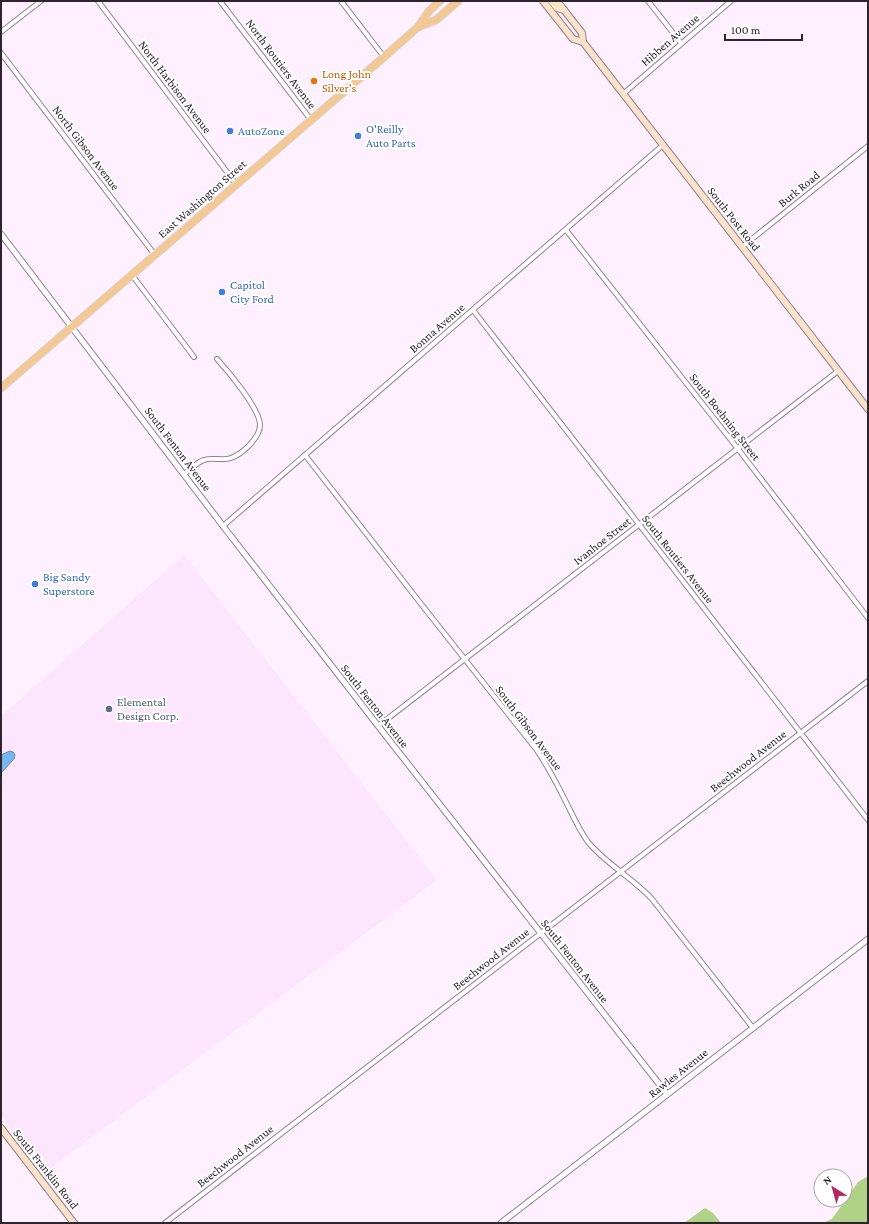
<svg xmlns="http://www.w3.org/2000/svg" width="869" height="1224" viewBox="0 0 869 1224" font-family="'Crimson Pro',serif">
<rect width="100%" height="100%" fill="#fef0fe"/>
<polygon fill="#fee5fe" points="184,555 437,880 44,1173 1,1116 1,716"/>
<g fill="#b0d286">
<polygon points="868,1176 868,1223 823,1223 832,1219 858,1182"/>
<polygon points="705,1208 713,1213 721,1223 684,1223"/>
</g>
<polygon fill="#76b6f0" stroke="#608ab6" points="10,751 13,752 15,755 14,759 1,773 1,755"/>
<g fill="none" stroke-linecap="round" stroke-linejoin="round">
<defs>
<g id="minor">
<polyline points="98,1 236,184"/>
<polyline points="220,1 311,120"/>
<polyline points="341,1 384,57"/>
<polyline points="648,1 681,43"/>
<polyline points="1,32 41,1"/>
<polyline points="1,53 155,255"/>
<polyline points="623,94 731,1"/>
<polyline points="566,230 738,449 868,618"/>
<polyline points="742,247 868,146"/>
<polyline points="132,275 194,357"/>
<polyline points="473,310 868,820"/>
<path d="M305,455L425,609L536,749C548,766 557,784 566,802C573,816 579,830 588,842C606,864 633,878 652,899L753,1028"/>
<path d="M184,474C190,470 197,462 204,460C212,457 223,461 231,458C242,454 260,438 260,425C260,409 228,371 217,359"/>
<polyline points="223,526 663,145"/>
<polyline points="378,726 838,371"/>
<polyline points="165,1223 868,681"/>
</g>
<g id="tertiary">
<polyline points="1,234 223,526 386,736 667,1094"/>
<polyline points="501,1223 868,939"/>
</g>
<g id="secondary">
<polyline points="543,1 573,39 583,42"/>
<polyline points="551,1 557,8 564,10"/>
<polyline points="557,1 582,33 583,42 868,409"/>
<polyline points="1,1128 74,1223"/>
</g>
<g id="primary">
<polyline points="418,27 436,20 458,1"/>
<polyline points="1,388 384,57 418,27 429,11 440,1"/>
</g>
</defs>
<use href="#minor" stroke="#968096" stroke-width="6"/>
<use href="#tertiary" stroke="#968096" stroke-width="7"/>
<use href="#secondary" stroke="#968096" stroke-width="8"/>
<use href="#primary" stroke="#d9d8d9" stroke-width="9"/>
<use href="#minor" stroke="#fff" stroke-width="4"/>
<use href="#tertiary" stroke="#fff" stroke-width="5"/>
<use href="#secondary" stroke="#f9e4c9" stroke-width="6"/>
<use href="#primary" stroke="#f3c892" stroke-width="7"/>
</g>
<circle fill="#e8710a" stroke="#fff" stroke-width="1.5" cx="314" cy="81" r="4"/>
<g fill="#3f7fe0" stroke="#fff" stroke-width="1.5">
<circle cx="230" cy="131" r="4"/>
<circle cx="358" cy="136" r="4"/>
<circle cx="222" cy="292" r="4"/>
<circle cx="35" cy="584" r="4"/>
</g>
<circle fill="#5c6f8a" stroke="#fff" stroke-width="1.5" cx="109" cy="709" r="4"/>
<g text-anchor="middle" stroke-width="4" stroke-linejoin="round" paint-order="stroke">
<g font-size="12" fill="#2d242d" stroke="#fff">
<text transform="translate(670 40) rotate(-41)" y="4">Hibben Avenue</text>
<text transform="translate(281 64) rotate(53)" y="4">North Routiers Avenue</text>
<text transform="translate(175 87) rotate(53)" y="4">North Harbison Avenue</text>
<text transform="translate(86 148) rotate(53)" y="4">North Gibson Avenue</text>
<text transform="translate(799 189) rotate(-39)" y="4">Burk Road</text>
<text transform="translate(202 199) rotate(-41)" y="4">East Washington Street</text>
<text transform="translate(734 219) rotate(52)" y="4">South Post Road</text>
<text transform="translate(437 328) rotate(-41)" y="4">Bonna Avenue</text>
<text transform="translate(725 417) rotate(52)" y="4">South Boehning Street</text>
<text transform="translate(178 449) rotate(53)" y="4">South Fenton Avenue</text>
<text transform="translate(602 541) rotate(-38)" y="4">Ivanhoe Street</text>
<text transform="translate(678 559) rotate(52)" y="4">South Routiers Avenue</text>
<text transform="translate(375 706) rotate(52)" y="4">South Fenton Avenue</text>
<text transform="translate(529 728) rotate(53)" y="4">South Gibson Avenue</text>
<text transform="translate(748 761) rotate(-38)" y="4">Beechwood Avenue</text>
<text transform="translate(491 959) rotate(-38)" y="4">Beechwood Avenue</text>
<text transform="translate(575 961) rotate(52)" y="4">South Fenton Avenue</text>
<text transform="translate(678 1073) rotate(-38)" y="4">Rawles Avenue</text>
<text transform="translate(235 1156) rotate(-38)" y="4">Beechwood Avenue</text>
<text transform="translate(46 1169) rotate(52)" y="4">South Franklin Road</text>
</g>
<g font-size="12" fill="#c56008" stroke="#fff" text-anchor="start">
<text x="322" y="78">Long John<tspan x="322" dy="14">Silver's</tspan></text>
</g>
<g font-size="12" fill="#366cbe" stroke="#fff" text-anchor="start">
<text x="366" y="133">O'Reilly<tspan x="366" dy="14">Auto Parts</tspan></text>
<text x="238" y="135">AutoZone</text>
<text x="230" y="289">Capitol<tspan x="230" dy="14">City Ford</tspan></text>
<text x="43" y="581">Big Sandy<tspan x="43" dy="14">Superstore</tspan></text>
</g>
<g font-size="12" fill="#4e5e75" stroke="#fff" text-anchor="start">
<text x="117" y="706">Elemental<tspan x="117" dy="14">Design Corp.</tspan></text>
</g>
</g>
<rect width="869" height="1224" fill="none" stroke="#2d242d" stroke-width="4"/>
<g transform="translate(833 1188) rotate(323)"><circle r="19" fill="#ffffff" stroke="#aba7ab"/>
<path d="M0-3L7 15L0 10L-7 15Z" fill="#b42860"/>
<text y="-6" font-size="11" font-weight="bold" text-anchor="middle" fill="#2d242d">N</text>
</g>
<path d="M725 34v6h77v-6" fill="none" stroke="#2d242d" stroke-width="2"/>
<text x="731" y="34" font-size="12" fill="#2d242d" stroke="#ffffff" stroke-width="3" paint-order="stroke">100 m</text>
</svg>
